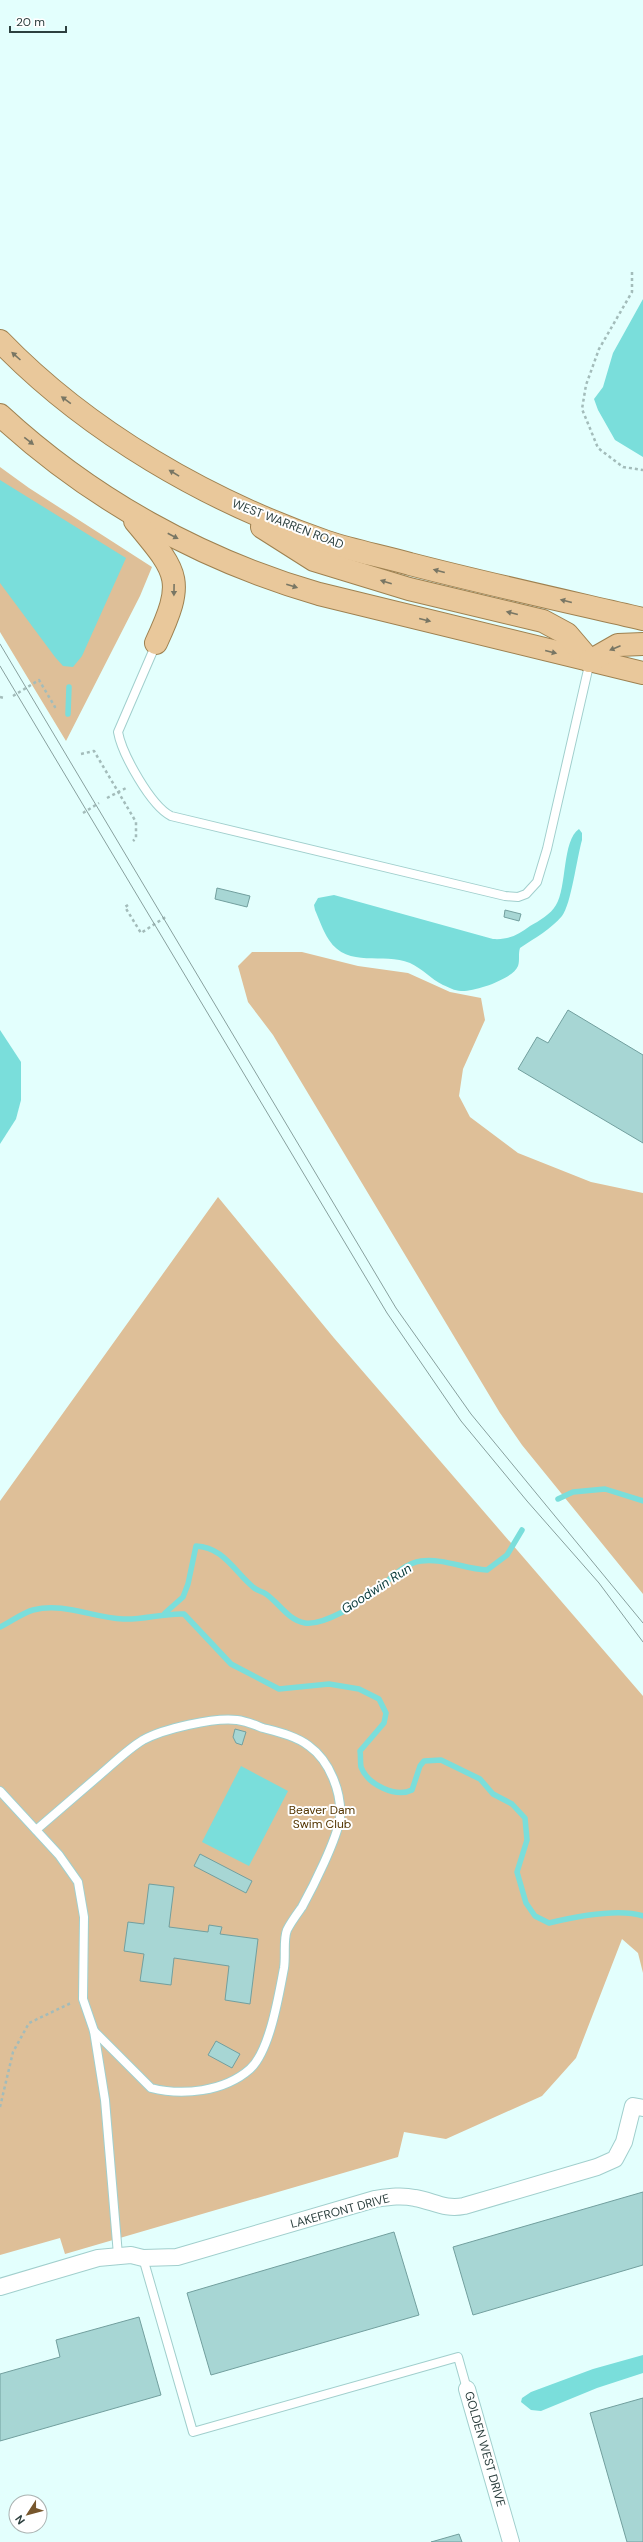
<svg xmlns="http://www.w3.org/2000/svg" width="643" height="2542" viewBox="0 0 643 2542" font-family="'DM Sans',sans-serif">
<rect width="100%" height="100%" fill="#e3fffd"/>
<g fill="#debf98">
<polygon points="0,467 29,488 152,567 140,596 66,741 0,632"/>
<polygon points="252,952 302,952 358,966 408,973 450,992 481,998 485,1020 463,1069 459,1096 470,1117 518,1153 591,1182 643,1193 643,1594 522,1445 500,1413 273,1035 248,1002 238,966"/>
<polygon points="218,1197 334,1338 643,1696 643,1973 638,1953 622,1939 576,2058 542,2096 446,2139 404,2132 398,2157 65,2254 60,2238 0,2255 0,1501"/>
</g>
<g fill="#7adedb">
<polygon points="643,299 643,457 615,440 598,410 594,399 603,387 613,353"/>
<polygon points="0,480 126,558 82,656 73,667 63,666 55,657 0,583"/>
<path d="M579,829L582,833V840C577,857 571,905 562,916C551,929 535,938 520,948C518,954 520,960 518,966C513,979 474,992 461,991C455,991 448,987 443,985C431,979 423,969 410,963C383,952 348,969 329,940C323,931 319,919 315,910L314,905L318,898L334,895L493,939C509,940 518,935 530,926C539,921 551,914 556,905C567,888 562,840 579,829Z"/>
<polygon points="0,1030 21,1062 21,1100 16,1119 0,1144"/>
<polygon points="241,1766 288,1791 249,1866 202,1842"/>
<polygon points="643,2355 643,2373 597,2388 541,2411 531,2410 521,2402 522,2398 531,2392 593,2369"/>
</g>
<g fill="none" stroke-linecap="round" stroke-linejoin="round">
<g stroke="#7adedb" stroke-width="5.5">
<polyline points="68,714 69,687"/>
<polyline points="558,1499 573,1492 605,1489 643,1501"/>
<path d="M165,1613L183,1597L188,1584L196,1546C223,1547 234,1571 253,1587C257,1591 262,1591 266,1594C279,1603 288,1620 305,1623C324,1626 361,1602 376,1591C389,1580 404,1563 421,1561C443,1558 465,1569 487,1570L507,1555L522,1530"/>
<path d="M0,1627C11,1622 22,1613 33,1610C64,1602 93,1618 123,1619C144,1620 163,1613 184,1614L231,1664L279,1689L329,1684L359,1689L379,1699L386,1713L384,1723L360,1751C361,1756 360,1762 361,1767C368,1785 396,1798 412,1790L420,1766L424,1761L441,1760L480,1779L493,1794L512,1804L525,1818L527,1840L517,1872L526,1903L535,1916L549,1923C574,1917 618,1908 643,1916"/>
</g>
</g>
<g fill="#a7d6d4" stroke="#729f9e">
<polygon points="217,888 250,896 247,907 215,899"/>
<polygon points="505,910 521,914 519,921 504,917"/>
<polygon points="568,1010 643,1055 643,1143 518,1069 537,1037 548,1043"/>
<polygon points="235,1729 246,1732 242,1745 236,1743 233,1737"/>
<polygon points="200,1854 252,1881 246,1893 194,1866"/>
<polygon points="149,1884 174,1887 169,1927 208,1932 209,1925 222,1927 220,1934 258,1939 250,2004 225,2000 229,1966 174,1958 171,1985 140,1981 144,1954 124,1951 128,1922 144,1924"/>
<polygon points="216,2041 240,2054 232,2068 208,2055"/>
<polygon points="643,2192 643,2265 473,2315 453,2247"/>
<polygon points="394,2232 419,2315 211,2375 187,2293"/>
<polygon points="139,2317 161,2395 0,2441 0,2374 60,2357 56,2340"/>
<polygon points="643,2398 643,2542 627,2542 590,2413"/>
<polygon points="459,2534 462,2542 431,2542"/>
</g>
<g fill="none" stroke-linecap="round" stroke-linejoin="round">
<defs>
<g id="lane">
<path d="M156,644L118,732C122,754 151,806 171,816L505,896L518,897L526,894L537,882L547,849L590,661"/>
<polyline points="0,1791 59,1855 78,1882 84,1917 83,1999 94,2031 105,2100 118,2255"/>
<path d="M36,1830C58,1811 79,1793 101,1774C114,1763 128,1749 143,1740C163,1729 214,1717 237,1720C246,1721 255,1725 263,1728C278,1732 296,1736 309,1746C330,1761 342,1793 340,1818C337,1839 313,1887 302,1907C297,1914 291,1922 287,1930C283,1940 286,1956 284,1968C279,1994 270,2051 250,2069C224,2092 182,2096 151,2088L94,2031"/>
<polyline points="143,2258 193,2432 458,2357 467,2389"/>
</g>
<g id="street">
<path d="M0,2287L98,2258L131,2255L143,2258L177,2257L375,2199C389,2197 401,2195 415,2198C433,2201 445,2210 464,2206L597,2167L615,2159L624,2142L633,2106L643,2108"/>
<polyline points="467,2389 511,2542"/>
</g>
<g id="primary">
<path d="M0,341C88,432 208,501 327,542C354,551 382,556 410,564C487,584 565,601 643,619"/>
<path d="M0,415C91,499 201,560 319,594L643,673"/>
<path d="M135,521C178,573 186,579 156,643"/>
<polyline points="262,527 314,560 409,589 543,621 567,634 590,661"/>
<polyline points="590,661 618,645 643,644"/>
</g>
</defs>
<use href="#lane" stroke="#a1cfcd" stroke-width="10"/>
<use href="#street" stroke="#a1cfcd" stroke-width="18"/>
<use href="#primary" stroke="#9e8150" stroke-width="24"/>
<g stroke="#a3bcba" stroke-width="2.5" stroke-dasharray="3 3" stroke-linecap="butt">
<polyline points="632,272 632,292 599,349 586,385 582,409 598,448 623,467 643,470"/>
<polyline points="13,696 39,680 55,707 53,708"/>
<polyline points="0,697 4,698"/>
<polyline points="81,754 94,751 136,822 136,838 133,841"/>
<polyline points="107,798 128,787"/>
<polyline points="83,813 99,803"/>
<polyline points="128,905 125,907 141,933 167,916"/>
<polyline points="0,2107 13,2052 29,2023 71,2003"/>
</g>
<use href="#lane" stroke="#fff" stroke-width="8"/>
<use href="#street" stroke="#fff" stroke-width="16"/>
<use href="#primary" stroke="#e9c89b" stroke-width="22"/>
<g stroke="#88a09e" stroke-width="1">
<polyline points="0,644 396,1308 471,1414 643,1623"/>
<polyline points="0,666 387,1313 461,1421 527,1501 599,1583 643,1642"/>
</g>
</g>
<defs><path id="oneway-solid" d="M-6-.8H1V-3.2L6.5 0L1 3.2V.8H-6Z"/></defs>
<g fill="#787664">
<use href="#oneway-solid" transform="translate(16 356) rotate(-138)"/>
<use href="#oneway-solid" transform="translate(66 400) rotate(-144)"/>
<use href="#oneway-solid" transform="translate(29 441) rotate(38)"/>
<use href="#oneway-solid" transform="translate(174 473) rotate(-149)"/>
<use href="#oneway-solid" transform="translate(173 536) rotate(28)"/>
<use href="#oneway-solid" transform="translate(439 571) rotate(-165)"/>
<use href="#oneway-solid" transform="translate(386 582) rotate(-163)"/>
<use href="#oneway-solid" transform="translate(292 586) rotate(17)"/>
<use href="#oneway-solid" transform="translate(174 590) rotate(91)"/>
<use href="#oneway-solid" transform="translate(566 601) rotate(-166)"/>
<use href="#oneway-solid" transform="translate(512 613) rotate(-166)"/>
<use href="#oneway-solid" transform="translate(425 620) rotate(14)"/>
<use href="#oneway-solid" transform="translate(615 648) rotate(157)"/>
<use href="#oneway-solid" transform="translate(551 652) rotate(14)"/>
</g>
<g text-anchor="middle" stroke-width="4" stroke-linejoin="round" paint-order="stroke">
<g font-size="12" fill="#2d403f" stroke="#fff">
<text transform="translate(288 524) rotate(21)" y="4">WEST WARREN ROAD</text>
<text transform="translate(340 2211) rotate(-15)" y="4">LAKEFRONT DRIVE</text>
<text transform="translate(485 2449) rotate(74)" y="4">GOLDEN WEST DRIVE</text>
</g>
<g font-size="12" fill="#543603" stroke="#fff">
<text x="322" y="1814">Beaver Dam<tspan x="322" dy="14">Swim Club</tspan></text>
</g>
<g font-size="13" font-style="italic" fill="#083939" stroke="#fff">
<text transform="translate(376 1588) rotate(-33)" y="5">Goodwin Run</text>
</g>
</g>
<g transform="translate(28 2514) rotate(234)"><circle r="19" fill="#ffffff" stroke="#abb3b2"/>
<path d="M0-3L7 15L0 10L-7 15Z" fill="#77572d"/>
<text y="-6" font-size="11" font-weight="bold" text-anchor="middle" fill="#2d403f">N</text>
</g>
<path d="M10 26v6h56v-6" fill="none" stroke="#2d403f" stroke-width="2"/>
<text x="16" y="26" font-size="12" fill="#2d403f" stroke="#ffffff" stroke-width="3" paint-order="stroke">20 m</text>
</svg>
